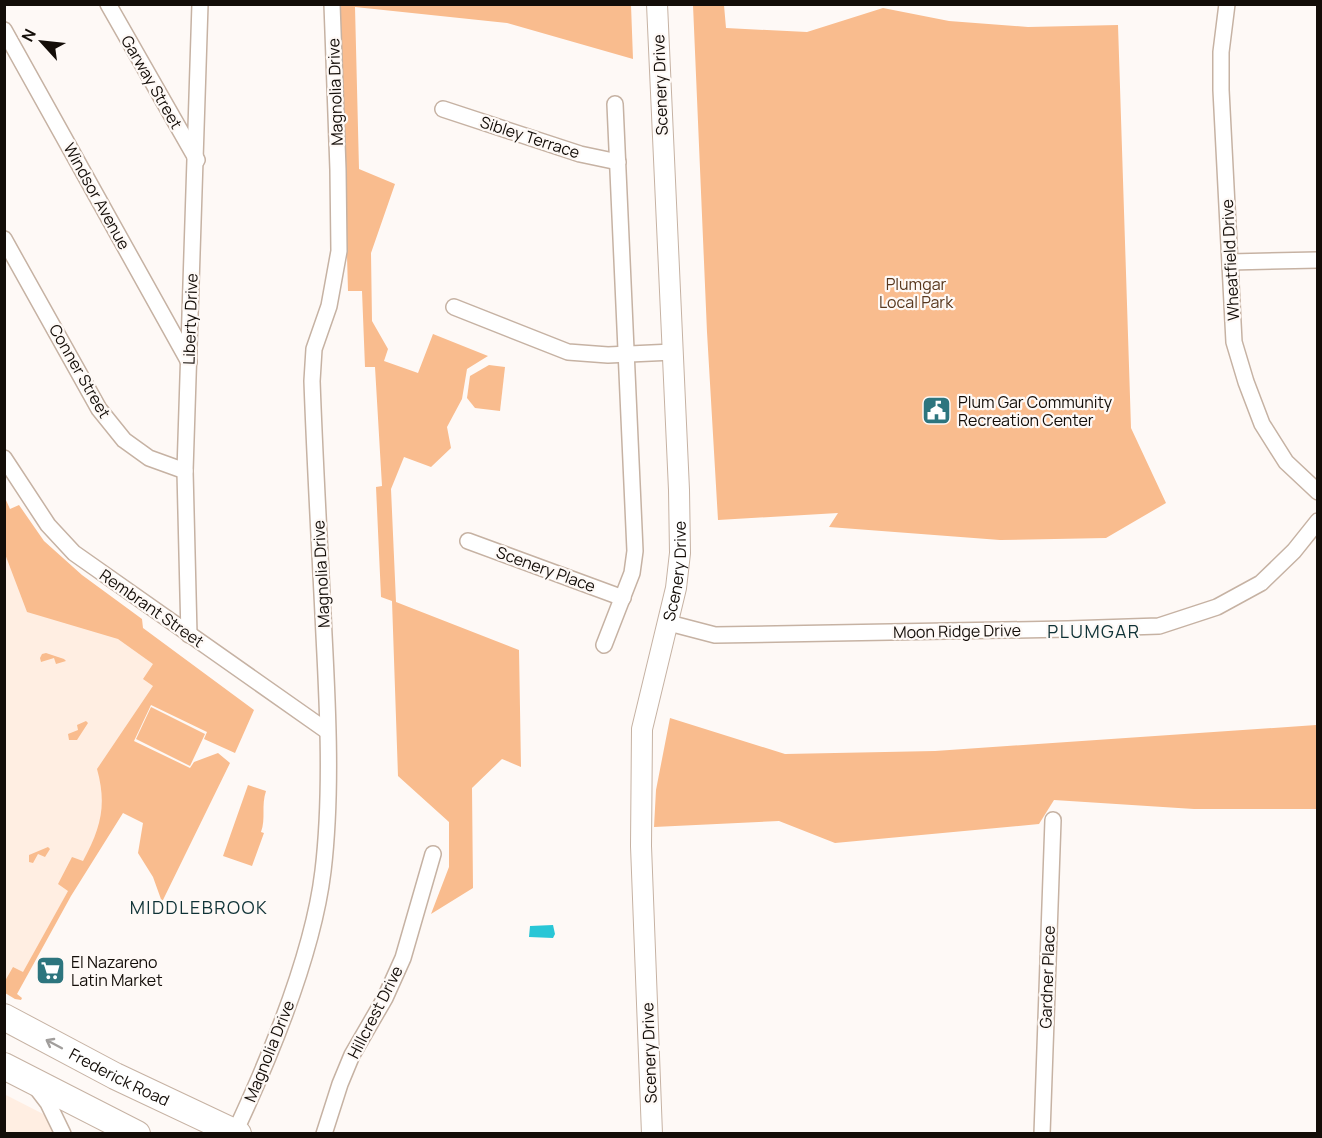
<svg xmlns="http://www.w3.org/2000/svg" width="1322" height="1138" viewBox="0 0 1322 1138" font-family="Manrope,sans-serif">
<rect width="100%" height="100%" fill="#fef9f6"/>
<g fill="#ffeee2">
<polygon points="4,522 169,664 102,763 118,797 15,991 4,985"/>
<polygon points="4,1094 53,1119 59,1133 5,1133"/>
</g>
<g fill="#f9bc8e">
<polygon points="340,5 631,5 633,59 507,23 355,7 359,169 395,184 371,253 372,321 388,349 384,361 418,373 433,334 488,356 467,369 462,399 447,427 451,448 431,467 404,457 391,489 396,602 519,650 521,767 502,759 472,788 473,888 431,914 449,867 449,822 398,776 392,601 381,597 376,487 382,486 375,367 365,367 362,291 348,291"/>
<polygon points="693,5 724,5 726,28 807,32 883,8 949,21 1028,27 1118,25 1131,428 1166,503 1106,538 1000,540 829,527 838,513 718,520 707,332"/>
<polygon points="489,365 505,367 500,411 475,408 467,398 470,376"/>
<path d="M5,498L10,509L19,505L44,541L82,575L142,619L143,628L254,710L235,753L204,739L207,732L151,705L134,741L190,768L194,762L218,753L230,763L162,902L153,877L138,853L143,823L123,813L71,896L17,994L22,998L21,1000L15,999L5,993V981L13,967L23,972L68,891L58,884L72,857L83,861C101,828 107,805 97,769L153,686L143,679L153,664L118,639L27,612L5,554Z"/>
<polygon points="46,653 64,659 66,661 56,664 54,658 41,662 40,658 42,654"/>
<polygon points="151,707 205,734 190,766 136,739"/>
<polygon points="670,718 785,754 935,751 1316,725 1317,809 1194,809 1054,800 1039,824 835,843 779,821 654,827 656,790"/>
<polygon points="86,721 88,723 77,740 69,740 68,734 78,730 77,725"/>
<path d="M248,785L266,791C261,806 266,818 261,832L264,833L252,866L223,856Z"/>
<polygon points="48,847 50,849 45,857 38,854 33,863 29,862 29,855"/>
</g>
<polygon fill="#29c6d6" points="553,925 555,934 553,938 529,937 530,926"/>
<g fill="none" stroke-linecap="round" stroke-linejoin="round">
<defs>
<g id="minor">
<polyline points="108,4 197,160"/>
<polyline points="1227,4 1221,52 1221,90 1234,342 1246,382 1262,424 1286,462 1318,492"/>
<polyline points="4,30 189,362"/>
<polyline points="443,109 580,154 618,162"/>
<polyline points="4,239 99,409 124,440 149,458 185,471"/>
<polyline points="1230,262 1318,260"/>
<polyline points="454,307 568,352 608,355 673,352"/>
<polyline points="4,458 48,525 74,553 327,731"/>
<polyline points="468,541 623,598"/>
<polyline points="669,623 715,635 1068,629 1159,626 1217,607 1261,583 1294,551 1318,521"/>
<polyline points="189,635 185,471 200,4"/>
<polyline points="604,645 632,573 635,551 615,104"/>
<polyline points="35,1086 48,1103 63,1134"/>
<path d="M235,1132C271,1055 313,955 323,871C332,795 328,711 324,635C320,550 315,466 312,381L314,349L329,306L339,251L338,170L332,4"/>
<polyline points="324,1134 340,1084 352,1055 385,998 403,958 433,854"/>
<polyline points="1042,1134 1053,820"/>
</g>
<g id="tertiary">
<path id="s1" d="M652,1134L641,846L642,729L676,588L680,553L679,490L657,4"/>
</g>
<g id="primary">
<path id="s2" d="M4,1017L115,1076L238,1134"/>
<polyline points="4,1066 137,1134"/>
</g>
</defs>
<use href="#minor" stroke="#c6b2a3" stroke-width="18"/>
<use href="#tertiary" stroke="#c6b2a3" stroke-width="22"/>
<use href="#primary" stroke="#c6b2a3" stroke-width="28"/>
<use href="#minor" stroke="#fff" stroke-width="15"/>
<use href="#tertiary" stroke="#fff" stroke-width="20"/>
<use href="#primary" stroke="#fff" stroke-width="26"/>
</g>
<defs><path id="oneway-shaft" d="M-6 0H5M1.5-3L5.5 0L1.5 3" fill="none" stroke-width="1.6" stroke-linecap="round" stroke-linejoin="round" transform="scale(1.5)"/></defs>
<use stroke="#a19e9c" href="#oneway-shaft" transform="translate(54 1044) rotate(-152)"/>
<defs>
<symbol id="civic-square" viewBox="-11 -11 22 22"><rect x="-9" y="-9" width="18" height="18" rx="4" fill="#2d757e" stroke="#fef9f6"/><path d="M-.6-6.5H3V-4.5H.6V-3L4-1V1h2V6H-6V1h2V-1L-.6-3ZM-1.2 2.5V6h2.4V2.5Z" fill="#fff"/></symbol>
<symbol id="supermarket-square" viewBox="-11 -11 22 22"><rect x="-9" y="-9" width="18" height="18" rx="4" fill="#2d757e" stroke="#fef9f6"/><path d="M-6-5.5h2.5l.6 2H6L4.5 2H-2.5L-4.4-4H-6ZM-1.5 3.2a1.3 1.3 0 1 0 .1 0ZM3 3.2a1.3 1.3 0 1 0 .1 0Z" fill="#fff"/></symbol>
</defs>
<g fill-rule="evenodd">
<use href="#civic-square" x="920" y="394" width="33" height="33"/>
<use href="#supermarket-square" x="34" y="954" width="33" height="33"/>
</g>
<g text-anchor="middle" stroke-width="4.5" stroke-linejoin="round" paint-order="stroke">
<g font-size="16" fill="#130d08" stroke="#fef9f6">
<text transform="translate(152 82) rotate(60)" y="6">Garway Street</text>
<text transform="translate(660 85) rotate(-92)" y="6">Scenery Drive</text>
<text transform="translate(335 92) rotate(-92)" y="6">Magnolia Drive</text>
<text transform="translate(530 137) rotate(18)" y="6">Sibley Terrace</text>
<text transform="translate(97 196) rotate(61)" y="6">Windsor Avenue</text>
<text transform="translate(1230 260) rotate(-93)" y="6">Wheatfield Drive</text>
<text transform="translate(190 319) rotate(-88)" y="6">Liberty Drive</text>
<text transform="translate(80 371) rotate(60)" y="6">Conner Street</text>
<text transform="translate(546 569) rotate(20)" y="6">Scenery Place</text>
<text dy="6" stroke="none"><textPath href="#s1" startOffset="567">Scenery Drive</textPath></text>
<text transform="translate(321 574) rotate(-93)" y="6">Magnolia Drive</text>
<text transform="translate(152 608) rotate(35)" y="6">Rembrant Street</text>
<text transform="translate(957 631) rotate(-1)" y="6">Moon Ridge Drive</text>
<text transform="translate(1047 977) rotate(-88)" y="6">Gardner Place</text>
<text transform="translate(375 1012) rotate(-63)" y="6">Hillcrest Drive</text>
<text transform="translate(269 1051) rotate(-68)" y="6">Magnolia Drive</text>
<text transform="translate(649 1053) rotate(-92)" y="6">Scenery Drive</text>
<text dy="6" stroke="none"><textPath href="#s2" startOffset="130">Frederick Road</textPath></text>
</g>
<g font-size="16" fill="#58371d" stroke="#fef9f6">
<text x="916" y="290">Plumgar<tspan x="916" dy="18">Local Park</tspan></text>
</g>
<g font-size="16" fill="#130d08" stroke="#fef9f6" text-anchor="start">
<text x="958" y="408">Plum Gar Community<tspan x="958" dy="18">Recreation Center</tspan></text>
<text x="71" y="968">El Nazareno<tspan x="71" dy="18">Latin Market</tspan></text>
</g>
<g font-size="18" letter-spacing="1.5" fill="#0f3236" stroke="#fef9f6">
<text x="1094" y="638">PLUMGAR</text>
<text x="199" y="914">MIDDLEBROOK</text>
</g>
</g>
<rect width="1322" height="1138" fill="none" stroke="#130d08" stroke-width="12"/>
<g transform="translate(42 42) rotate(297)" stroke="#fef9f6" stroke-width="4.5" paint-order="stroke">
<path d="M0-4.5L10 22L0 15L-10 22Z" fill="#130d08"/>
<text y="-9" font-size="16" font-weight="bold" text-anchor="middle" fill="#130d08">N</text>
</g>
</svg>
